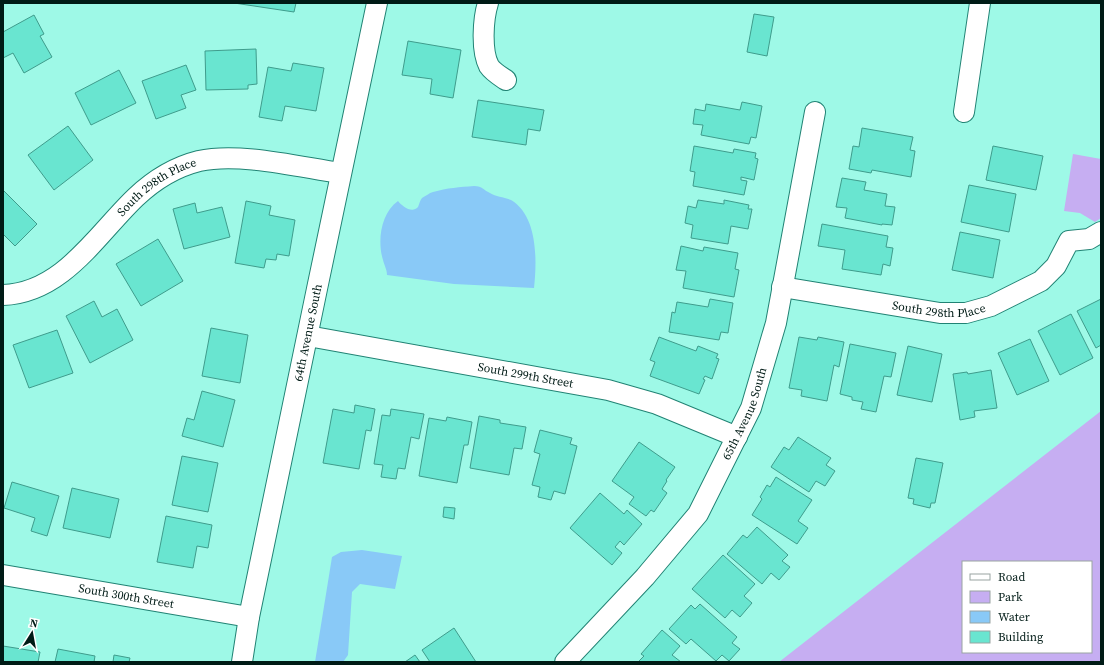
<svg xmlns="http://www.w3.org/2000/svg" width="1104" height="665" viewBox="0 0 1104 665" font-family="'Source Serif 4',serif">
<rect width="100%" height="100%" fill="#9ef9e7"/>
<g fill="#c6aef2" fill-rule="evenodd">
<polygon points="1073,154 1101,159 1101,218 1095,222 1080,213 1064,211"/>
<path d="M1101,411V662H779ZM963,562H1091V652H963Z"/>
</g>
<g fill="#89c9f7">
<path d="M474,186C483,186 483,190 490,193C496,197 504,197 511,200C538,216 537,261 534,288L454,284L387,275C387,269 384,265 383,260C377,241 381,213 398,201C402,206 412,214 418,207C419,205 420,200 422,198C426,196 429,193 433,192C447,188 460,187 474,186Z"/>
<polygon points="362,550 402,556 395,589 360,584 352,592 348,655 343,662 315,662 332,557 341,552"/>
</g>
<g fill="#69e5d0" stroke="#3f9c8c">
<polygon points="234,3 296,3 294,12"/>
<polygon points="754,14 774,17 767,56 747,52"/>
<polygon points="34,15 44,34 40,36 52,57 24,73 13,53 3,58 3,32"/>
<polygon points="408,41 461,50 453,98 430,94 432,79 402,75"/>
<polygon points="256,49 257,84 248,85 248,89 206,90 205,51"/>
<polygon points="293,63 324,68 316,111 285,106 282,121 259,117 268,67 291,71"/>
<polygon points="186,65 196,90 181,95 186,108 156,119 142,81"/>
<polygon points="119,70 136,103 91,125 75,93"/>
<polygon points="478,100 544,110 540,131 528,129 526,145 472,137"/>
<polygon points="742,102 762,106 756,138 751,137 749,144 701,135 703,125 693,124 695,109 705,111 706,104 740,110"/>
<polygon points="68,126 93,160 54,190 28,155"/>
<polygon points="862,128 913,137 910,150 915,151 911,177 872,170 871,173 849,169 853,146 859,147"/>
<polygon points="694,146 733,153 734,149 756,153 755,158 758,159 754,180 741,177 741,180 747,181 744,195 693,186 695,172 690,171"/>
<polygon points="993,146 1043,156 1036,190 986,180"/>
<polygon points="842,178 866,182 864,190 887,194 885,206 895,207 892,225 882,224 882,225 845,218 847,208 836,207"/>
<polygon points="969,185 1016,194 1009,232 961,222"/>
<polygon points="3,190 37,224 15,246 3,234"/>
<polygon points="698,200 724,204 724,200 749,205 748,209 752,209 748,229 731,226 728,244 691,238 693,225 685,223 688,206 696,208"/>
<polygon points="246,201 271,206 269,215 295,220 289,256 277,254 276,260 266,259 264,268 235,263"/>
<polygon points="195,203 197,213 222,207 230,237 184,249 173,209"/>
<polygon points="822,224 888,236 886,247 893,248 890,266 883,264 881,275 842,269 845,250 818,246"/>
<polygon points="960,232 1000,240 993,278 952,270"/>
<polygon points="158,239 183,281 141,306 116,264"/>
<polygon points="681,246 703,251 704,247 738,253 735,269 739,270 734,297 683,288 686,271 676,270"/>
<polygon points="710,299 733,303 728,333 721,332 719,340 669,332 672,312 675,313 677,302 708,307"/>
<polygon points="1101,299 1101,345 1096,348 1077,311"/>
<polygon points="94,301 102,317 117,309 133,340 90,363 66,316"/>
<polygon points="1071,314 1093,358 1060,375 1038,331"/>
<polygon points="211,328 248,335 240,383 202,376"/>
<polygon points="57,330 73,373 29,388 13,345"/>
<polygon points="659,337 696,351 698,346 718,354 716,358 719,359 712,379 705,376 703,379 705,380 699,394 650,376 655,362 650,360"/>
<polygon points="799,337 817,340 818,337 844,342 839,367 834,365 827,401 801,396 802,390 789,388"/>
<polygon points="1030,339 1049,381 1017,395 998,353"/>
<polygon points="850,344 896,353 891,377 884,376 876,412 861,409 863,402 852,400 852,397 840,394"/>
<polygon points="908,346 942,354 932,402 897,395"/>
<polygon points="991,370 997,408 974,411 975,417 960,420 953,374 967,372 968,374"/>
<polygon points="202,391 235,400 223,447 182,436 187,418 194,420"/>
<polygon points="355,405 375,409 371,431 366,430 359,469 323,463 333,409 354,413"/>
<polygon points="391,409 424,414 419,439 411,437 405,469 398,468 396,479 381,477 383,465 374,464 382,415 390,416"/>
<polygon points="479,416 500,420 500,423 526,427 522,449 514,448 509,475 470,468"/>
<polygon points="447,417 472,422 468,445 464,445 457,483 419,476 429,418 446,421"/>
<polygon points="540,430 572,438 570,444 577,446 565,494 554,491 551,500 538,497 540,487 532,485 540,454 534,452"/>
<polygon points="798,437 831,458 826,465 835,471 825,486 816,481 809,492 771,467 784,447 789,450"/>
<polygon points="639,442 675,467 666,480 667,481 662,489 667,493 654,512 651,510 646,516 629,504 634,497 612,481"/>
<polygon points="182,456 218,463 208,512 172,505"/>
<polygon points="916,458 943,463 935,503 931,503 930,508 913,504 914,499 908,498"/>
<polygon points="776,477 812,500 798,521 808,528 797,544 752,515 762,499 760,497 767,485 770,487"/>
<polygon points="12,482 59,496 47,536 31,531 35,518 4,508"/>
<polygon points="72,488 119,499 110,538 63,528"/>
<polygon points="600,493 624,514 627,510 642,524 624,545 620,541 615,547 622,553 612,565 570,528"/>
<polygon points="444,507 455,508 454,519 443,517"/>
<polygon points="166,516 212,525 208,548 197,546 193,568 157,562"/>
<polygon points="757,527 788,555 782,561 790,567 779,580 771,573 762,584 727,554 743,535 747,538"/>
<polygon points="723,555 755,584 744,596 752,603 740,617 732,610 725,618 692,589"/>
<polygon points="700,604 737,637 732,643 740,649 729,661 722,655 716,661 691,639 686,644 669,629 691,605 695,609"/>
<polygon points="454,628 476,662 430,662 422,650"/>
<polygon points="662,630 680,646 672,655 681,662 638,662 644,656 641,654"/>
<polygon points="3,646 40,652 38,662 3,662"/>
<polygon points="58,649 95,656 94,662 55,662"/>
<polygon points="114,655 130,658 129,662 113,662"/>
<polygon points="415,655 420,662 405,662"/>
</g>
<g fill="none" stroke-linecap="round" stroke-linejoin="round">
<defs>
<g id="minor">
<path d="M488,3C483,19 481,51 489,66C493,72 500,76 506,80"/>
<polyline points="964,112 980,3"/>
<path id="s1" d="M782,287L940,313H966L991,306L1041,281L1056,266L1069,241L1089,239L1101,232"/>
<path id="s2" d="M3,295C63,293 97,234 136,197C154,180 175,167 199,161C239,152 299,167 340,173"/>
<path id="s3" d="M308,336L608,390L657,404L737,437"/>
<path id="s4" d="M3,575L249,617"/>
<path id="s5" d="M242,662L249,617C292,413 333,207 377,3"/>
<path id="s6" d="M565,662L645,577L698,514L751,408L776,323L815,112"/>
</g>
</defs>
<use href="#minor" stroke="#218374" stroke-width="22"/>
<use href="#minor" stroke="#fff" stroke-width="20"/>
</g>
<g text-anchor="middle" stroke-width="3.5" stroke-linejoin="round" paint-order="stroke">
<g font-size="12" fill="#001b16" stroke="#fff">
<text dy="4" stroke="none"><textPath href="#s2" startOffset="193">South 298th Place</textPath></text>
<text dy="4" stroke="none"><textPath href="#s1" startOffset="159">South 298th Place</textPath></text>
<text dy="4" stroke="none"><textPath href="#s5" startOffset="336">64th Avenue South</textPath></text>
<text dy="4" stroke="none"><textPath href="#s3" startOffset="221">South 299th Street</textPath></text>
<text dy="4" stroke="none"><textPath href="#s6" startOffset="310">65th Avenue South</textPath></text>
<text dy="4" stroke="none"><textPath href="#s4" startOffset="125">South 300th Street</textPath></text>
</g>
</g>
<rect width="1104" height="665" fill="none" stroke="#001b16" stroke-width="8"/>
<rect x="962" y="561" width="130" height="92" fill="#ffffff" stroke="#99a4a2"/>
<rect x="970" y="574" width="20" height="6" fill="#ffffff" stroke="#99a4a2"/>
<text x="998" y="581" font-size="12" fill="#001b16">Road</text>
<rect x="970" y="591" width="20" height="12" fill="#c6aef2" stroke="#99a4a2"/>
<text x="998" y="601" font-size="12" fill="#001b16">Park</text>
<rect x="970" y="611" width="20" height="12" fill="#89c9f7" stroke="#99a4a2"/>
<text x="998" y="621" font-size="12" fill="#001b16">Water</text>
<rect x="970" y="631" width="20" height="12" fill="#69e5d0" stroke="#99a4a2"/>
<text x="998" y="641" font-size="12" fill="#001b16">Building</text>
<g transform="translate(32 633) rotate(11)" stroke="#ffffff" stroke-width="3" paint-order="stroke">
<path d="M0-3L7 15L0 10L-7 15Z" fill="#001b16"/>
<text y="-6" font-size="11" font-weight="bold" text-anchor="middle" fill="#001b16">N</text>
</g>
</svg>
